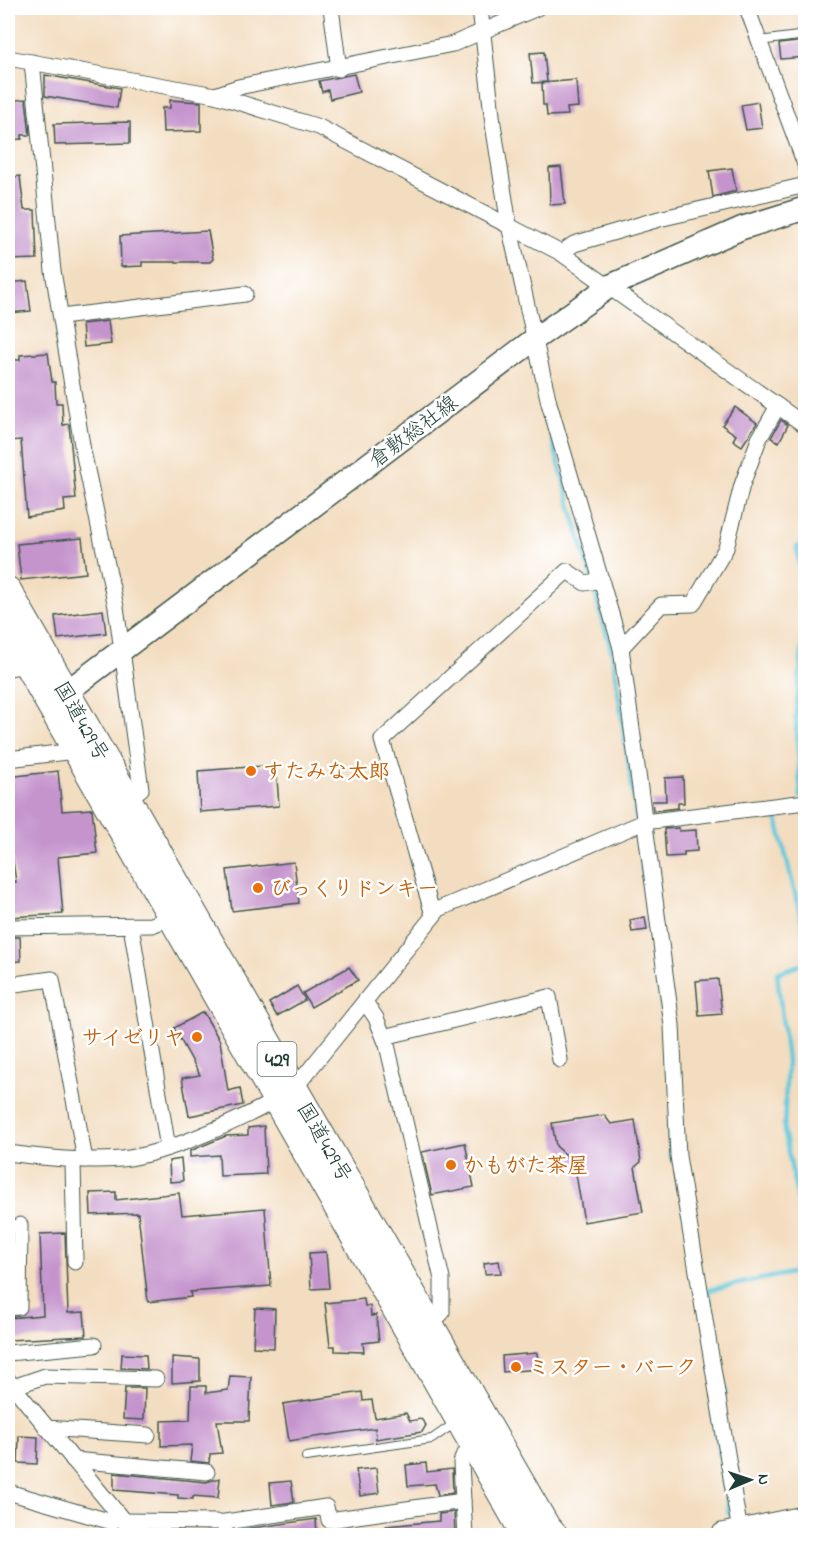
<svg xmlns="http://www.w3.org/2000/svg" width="813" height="1543" viewBox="0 0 813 1543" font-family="'Indie Flower','Klee One',sans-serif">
<rect width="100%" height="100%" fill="#fff"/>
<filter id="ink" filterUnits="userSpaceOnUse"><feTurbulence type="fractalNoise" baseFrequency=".0167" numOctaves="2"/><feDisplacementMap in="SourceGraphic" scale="12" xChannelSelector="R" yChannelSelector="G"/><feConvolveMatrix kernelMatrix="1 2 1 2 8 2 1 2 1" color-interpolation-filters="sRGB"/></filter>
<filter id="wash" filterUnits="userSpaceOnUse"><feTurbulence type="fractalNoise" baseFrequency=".008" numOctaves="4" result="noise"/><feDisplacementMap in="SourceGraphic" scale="24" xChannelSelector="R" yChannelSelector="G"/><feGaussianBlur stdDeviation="1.35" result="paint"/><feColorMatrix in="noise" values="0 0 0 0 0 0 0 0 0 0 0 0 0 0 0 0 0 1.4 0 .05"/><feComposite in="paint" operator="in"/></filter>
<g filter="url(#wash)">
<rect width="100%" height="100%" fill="#f3ddc0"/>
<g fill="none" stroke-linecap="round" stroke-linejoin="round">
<g stroke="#5fc8db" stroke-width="4.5">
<polyline points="551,435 613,657 637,821"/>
<polyline points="801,797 796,719 805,615 797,547 806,545"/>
<polyline points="776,815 806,939"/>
<polyline points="637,829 663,1014"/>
<polyline points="806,963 777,973 787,1061 784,1131 806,1240"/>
<polyline points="669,1127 671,1158"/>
<polyline points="725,1393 708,1290 806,1270"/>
<polyline points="713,1412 729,1514"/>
</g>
</g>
<g id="blocks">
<g fill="#c594cd">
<polygon points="806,41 806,57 781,59 779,44"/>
<polygon points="544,52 547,82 533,83 530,53"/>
<polygon points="354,74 359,92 330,99 328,90 322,92 319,81"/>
<polygon points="45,75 120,88 117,108 45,96"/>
<polygon points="576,80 578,107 567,108 568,115 547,116 546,105 543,105 542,83"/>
<polygon points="26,99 30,135 22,135 22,139 8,140 8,117 10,117 8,101"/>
<polygon points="170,100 201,102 201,131 163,132 162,108 170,108"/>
<polygon points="758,102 762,128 746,130 741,105"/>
<polygon points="130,122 130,143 55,145 54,124"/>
<polygon points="561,167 565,204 550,205 549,168"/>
<polygon points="732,168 736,191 713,197 709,171"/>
<polygon points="20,176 24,210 35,210 37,259 8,260 8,178"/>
<polygon points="208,231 213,259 210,262 142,262 142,266 121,267 120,236"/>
<polygon points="27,281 31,311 8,313 8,283"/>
<polygon points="108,321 111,344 84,347 82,324"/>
<polygon points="48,353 52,382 55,382 56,403 62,403 63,425 69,424 76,499 64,500 65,511 27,517 21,440 8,441 8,429 10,429 8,399 9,360 20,360 20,355"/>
<polygon points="735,407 757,423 742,446 733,440 736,435 722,425"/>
<polygon points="781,420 788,425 779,442 771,438"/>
<polygon points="82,538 86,573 21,580 17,544"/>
<polygon points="103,610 106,633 58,639 55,616"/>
<polygon points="276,765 279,806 200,812 198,771"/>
<polygon points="58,771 62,811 92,809 97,853 58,857 63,914 8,917 8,883 16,882 8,826 8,777"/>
<polygon points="683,777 684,803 678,803 678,808 653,811 652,801 666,801 665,778"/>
<polygon points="679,828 679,831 696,830 697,851 684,852 684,856 666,857 664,829"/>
<polygon points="294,862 299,903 232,911 227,870"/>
<polygon points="645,917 647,930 632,932 630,920"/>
<polygon points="8,937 20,937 21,961 8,962"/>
<polygon points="349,967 358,980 311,1007 303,993"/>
<polygon points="718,979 722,1014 699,1016 696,981"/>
<polygon points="297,986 305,1000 277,1016 269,1003"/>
<polygon points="203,1012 220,1041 228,1091 240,1088 243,1105 189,1116 182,1078 200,1075 174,1028"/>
<polygon points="604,1115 611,1124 635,1120 641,1162 635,1167 643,1212 584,1222 574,1162 556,1146 552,1123"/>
<polygon points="264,1126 266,1174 220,1176 219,1155 190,1157 190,1151 226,1136 248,1135 248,1128"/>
<polygon points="465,1143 474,1187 432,1195 422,1152"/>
<polygon points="181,1159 183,1181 170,1182 169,1161"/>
<polygon points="116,1192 116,1200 179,1193 182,1215 265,1208 271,1286 190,1292 191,1297 148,1302 138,1213 91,1215 90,1193"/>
<polygon points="65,1233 68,1313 84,1312 86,1336 8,1340 8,1318 43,1315 40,1234"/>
<polygon points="326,1252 329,1288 311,1289 309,1253"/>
<polygon points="499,1261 501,1273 485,1274 484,1263"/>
<polygon points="364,1299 365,1306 370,1306 371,1316 376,1315 379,1341 363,1343 364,1352 335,1351 335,1346 330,1346 325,1303"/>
<polygon points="255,1308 275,1309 274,1348 253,1347"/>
<polygon points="537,1353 539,1369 503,1372 502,1356"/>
<polygon points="122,1354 146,1355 147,1369 121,1368"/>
<polygon points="172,1357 200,1359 200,1381 172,1383"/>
<polygon points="230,1376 251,1377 249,1421 217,1421 222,1453 210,1454 209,1463 190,1461 192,1445 161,1446 161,1421 190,1420 191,1386 206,1386 206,1393 228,1390"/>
<polygon points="125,1388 145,1388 144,1420 123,1419"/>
<polygon points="362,1392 363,1401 372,1400 375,1418 406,1413 410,1421 421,1419 426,1425 422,1432 376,1439 375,1428 289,1441 283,1404"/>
<polygon points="19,1436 38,1437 37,1464 18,1463"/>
<polygon points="426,1463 427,1472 452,1469 453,1493 438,1495 435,1484 408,1486 406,1465"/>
<polygon points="376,1468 379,1493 360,1496 356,1470"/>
<polygon points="114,1473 206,1482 220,1478 218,1498 193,1496 193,1499 178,1498 178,1495 114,1490"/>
<polygon points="291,1481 294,1502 272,1505 270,1483"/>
<polygon points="454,1512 455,1536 387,1536 386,1526 439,1521 439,1514"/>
<polygon points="316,1519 317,1536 246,1536 246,1529"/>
</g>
</g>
</g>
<g filter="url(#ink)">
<use href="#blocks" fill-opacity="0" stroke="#3f5549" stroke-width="1.5"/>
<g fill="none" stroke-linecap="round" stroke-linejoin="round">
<defs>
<g id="service">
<polyline points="759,41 806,35"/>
<polyline points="306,1457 432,1439 455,1423"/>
</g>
<g id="minor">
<polyline points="331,8 339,69"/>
<polyline points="480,8 493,124 509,225 549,403 621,648 672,1025 678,1156 740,1532"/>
<polyline points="747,8 806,167"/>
<polyline points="8,58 215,95 319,127 561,253 806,426"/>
<polyline points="32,62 53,271 83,451 116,607 141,789 122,802"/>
<polyline points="215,95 238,87 453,44 537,8"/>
<polyline points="561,253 574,244 659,219 806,185"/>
<polyline points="61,317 245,294"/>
<polyline points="621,648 661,605 693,604 726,548 742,485 759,439 778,406"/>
<polyline points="8,668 27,665"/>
<polyline points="8,759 75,751"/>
<polyline points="433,915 382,740 567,571 585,583 602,580"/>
<polyline points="131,926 168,1148"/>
<polyline points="8,927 152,925 170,918"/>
<polyline points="8,985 52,979 85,1160"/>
<polyline points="365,1002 376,1018 387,1045 442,1279 442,1313 430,1324"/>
<polyline points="384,1037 549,997 560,1060"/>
<path d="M8,1153C46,1158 83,1162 121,1159C167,1155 255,1114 294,1089L439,909L644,822L806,802"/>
<polyline points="73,1160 75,1262"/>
<polyline points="8,1308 19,1307 20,1225"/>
<polyline points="8,1353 94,1345"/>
<polyline points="8,1380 136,1536"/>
<polyline points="13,1387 45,1376 156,1379"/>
<polyline points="46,1428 148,1435"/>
<polyline points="73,1460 207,1472"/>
<polyline points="8,1492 112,1522"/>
<polyline points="463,1501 465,1536"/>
<polyline points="123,1521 216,1522"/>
<polyline points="225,1536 225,1522 326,1507 329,1520 463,1501 461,1463 463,1456 475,1448"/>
</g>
<polyline id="secondary" points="53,702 536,338 610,286 742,228 806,208"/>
<g id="trunk">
<polyline points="8,590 547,1527 555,1536"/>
<polyline points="8,632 525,1536"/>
<polyline points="724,1536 806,1519"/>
</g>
</defs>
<use href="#service" stroke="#3f5549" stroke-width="10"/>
<use href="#minor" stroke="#3f5549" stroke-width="17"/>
<use href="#secondary" stroke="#3f5549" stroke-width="25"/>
<use href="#trunk" stroke="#3f5549" stroke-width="28"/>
<polyline stroke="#3f5549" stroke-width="3" stroke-dasharray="1.5 4.5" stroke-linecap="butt" points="578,1530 590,1536"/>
<use href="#service" stroke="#fff" stroke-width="8"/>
<use href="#minor" stroke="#fff" stroke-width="15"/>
<use href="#secondary" stroke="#fff" stroke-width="22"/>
<use href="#trunk" stroke="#fff" stroke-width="26"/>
</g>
</g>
<g fill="#e8710a" stroke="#fff" stroke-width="2">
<circle cx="251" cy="771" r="6"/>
<circle cx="258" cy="888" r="6"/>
<circle cx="197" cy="1037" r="6"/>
<circle cx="451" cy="1165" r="6"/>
<circle cx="516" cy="1367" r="6"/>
</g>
<g text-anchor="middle" stroke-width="5" stroke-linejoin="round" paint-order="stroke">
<rect fill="#fff" stroke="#627771" stroke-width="1.5" x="257.5" y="1042" width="39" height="34" rx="4.5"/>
<g font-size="20" font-weight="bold" fill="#1f3d34">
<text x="277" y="1066">429</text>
</g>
<g font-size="21" fill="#1f3d34" stroke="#fff">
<text transform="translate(413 431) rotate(-37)" y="7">倉敷総社線</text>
<text transform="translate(82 721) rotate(60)" y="7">国道429号</text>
<text transform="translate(325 1142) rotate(60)" y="7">国道429号</text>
</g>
<g font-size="21" font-weight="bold" fill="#c56008" stroke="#fff" text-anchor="start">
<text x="263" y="778">すたみな太郎</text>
<text x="270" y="895">びっくりドンキー</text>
<text x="185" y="1044" text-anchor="end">サイゼリヤ</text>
<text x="463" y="1172">かもがた茶屋</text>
<text x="528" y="1374">ミスター・バーク</text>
</g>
</g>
<rect width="813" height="1543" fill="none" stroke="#fff" stroke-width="30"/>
<g transform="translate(750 1480) rotate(88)" stroke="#ffffff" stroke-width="4.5" paint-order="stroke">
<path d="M0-4.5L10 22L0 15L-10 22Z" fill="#1f3d34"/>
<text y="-9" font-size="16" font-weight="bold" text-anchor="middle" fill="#1f3d34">N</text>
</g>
</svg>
